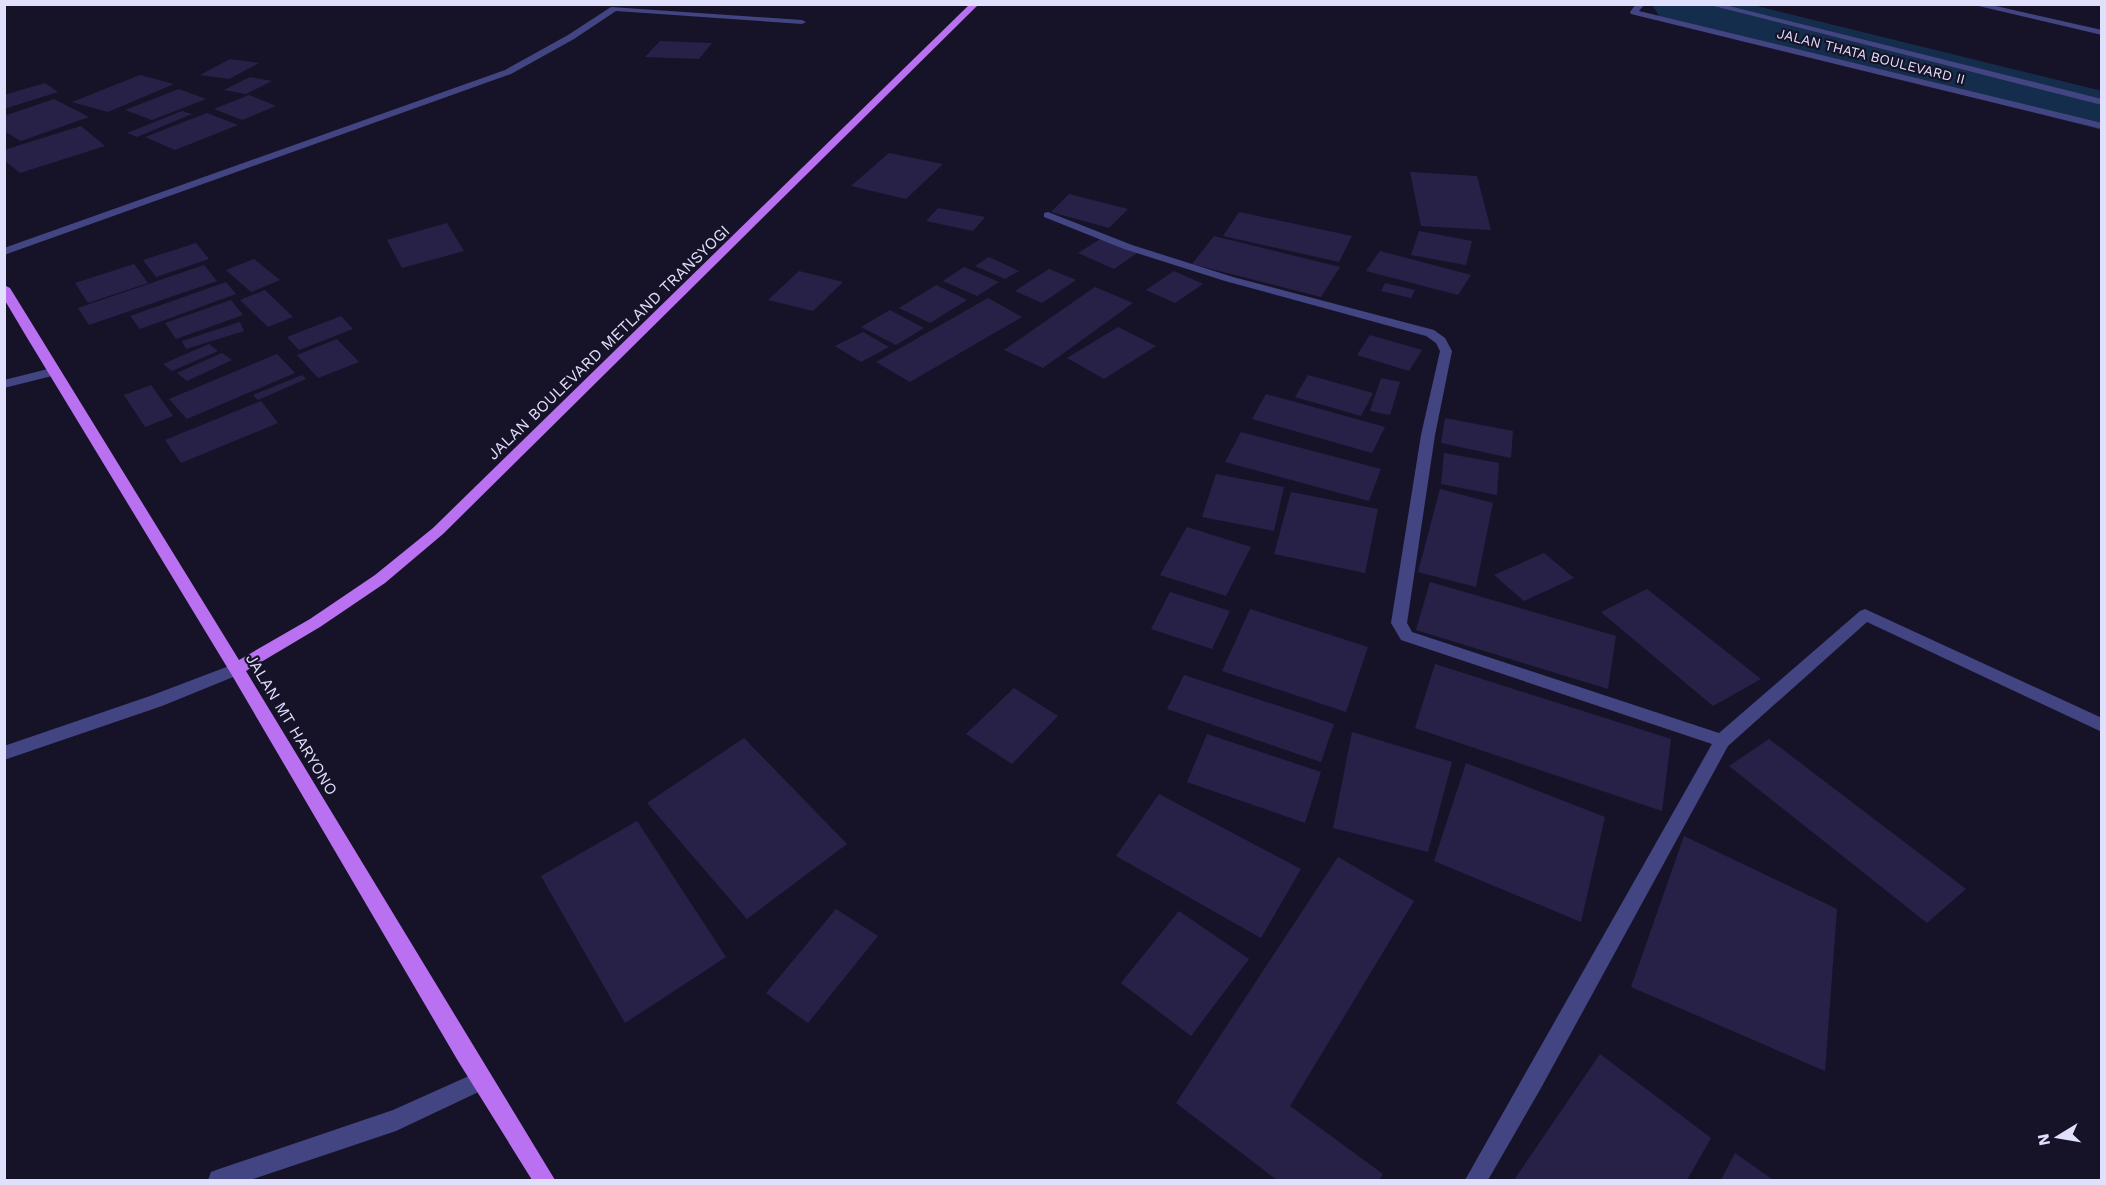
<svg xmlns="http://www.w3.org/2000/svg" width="2106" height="1185" viewBox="0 0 2106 1185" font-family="'Work Sans',sans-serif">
<rect width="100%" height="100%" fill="#161329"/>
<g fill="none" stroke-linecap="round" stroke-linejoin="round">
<polygon fill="#152d4c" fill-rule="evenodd" points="1652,4 1748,4 2102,91 2102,130 1659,16"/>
</g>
<g fill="#272148">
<polygon points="660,41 712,43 699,59 645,57"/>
<polygon points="230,59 259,63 229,79 200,75"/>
<polygon points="140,75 174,84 108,112 72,102"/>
<polygon points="250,77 272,81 246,94 224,90"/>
<polygon points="45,83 58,92 4,109 4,95"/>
<polygon points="179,89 206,99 152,120 125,110"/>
<polygon points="249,95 276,106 242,120 214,109"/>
<polygon points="54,99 89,117 21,141 4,131 4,116"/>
<polygon points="182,111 192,114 137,137 127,133"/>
<polygon points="207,113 238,125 175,150 145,137"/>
<polygon points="81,126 105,146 20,173 4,160 4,150"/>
<polygon points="889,153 943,164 906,199 851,186"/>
<polygon points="1410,172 1477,176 1491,230 1421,226"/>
<polygon points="1069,194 1128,209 1109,228 1051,212"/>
<polygon points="938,208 985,217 973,231 926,221"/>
<polygon points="1239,212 1352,236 1339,262 1223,236"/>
<polygon points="447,223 464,251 402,268 387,240"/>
<polygon points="1419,231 1472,241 1466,265 1411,255"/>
<polygon points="1214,236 1340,267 1321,297 1192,264"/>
<polygon points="1102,238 1137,253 1114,269 1078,253"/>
<polygon points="196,243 209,259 156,277 143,260"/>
<polygon points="1380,251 1471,275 1458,295 1366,271"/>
<polygon points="989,257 1019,271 1005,279 975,266"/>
<polygon points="254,259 280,280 251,292 226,270"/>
<polygon points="134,264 148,283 88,303 75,283"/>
<polygon points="204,265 217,281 89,325 78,308"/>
<polygon points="964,267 999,282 977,296 943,281"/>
<polygon points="1049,269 1076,280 1042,303 1015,291"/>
<polygon points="799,271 843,282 813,311 768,300"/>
<polygon points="1174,271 1203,284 1175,303 1146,290"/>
<polygon points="226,282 236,294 140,329 130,316"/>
<polygon points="1385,283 1415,290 1411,298 1381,291"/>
<polygon points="936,285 967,300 930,323 899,308"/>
<polygon points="1095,287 1133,303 1043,368 1004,350"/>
<polygon points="265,290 293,317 268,327 240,300"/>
<polygon points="988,298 1022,317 910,382 876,362"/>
<polygon points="231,300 243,315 176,339 165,323"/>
<polygon points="890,310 924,328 896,345 861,327"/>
<polygon points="341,316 353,329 299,350 287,337"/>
<polygon points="240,322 244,331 186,349 182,341"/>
<polygon points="1118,327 1156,346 1104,379 1067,358"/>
<polygon points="863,332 889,347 861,362 835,346"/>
<polygon points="1370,335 1422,350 1409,371 1357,355"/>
<polygon points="337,339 359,362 318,378 297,355"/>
<polygon points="209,344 218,351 172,371 163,364"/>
<polygon points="222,353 232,360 187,381 177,373"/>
<polygon points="277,354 295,373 187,419 169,399"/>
<polygon points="302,375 306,379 258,400 253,395"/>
<polygon points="1308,375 1373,393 1361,416 1295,397"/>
<polygon points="1381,378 1400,382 1390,415 1370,411"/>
<polygon points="151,385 173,416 145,427 124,395"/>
<polygon points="1266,394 1385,427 1372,453 1252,419"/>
<polygon points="261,401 278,423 181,463 165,440"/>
<polygon points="1445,418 1513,431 1511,458 1441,443"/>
<polygon points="1241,432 1381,469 1369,501 1225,462"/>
<polygon points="1444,453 1499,463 1497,495 1441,484"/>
<polygon points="1216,474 1284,487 1274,531 1202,517"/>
<polygon points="1440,489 1493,503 1476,587 1418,572"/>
<polygon points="1291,492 1378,509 1365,573 1274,554"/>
<polygon points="1187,527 1251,547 1226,596 1160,575"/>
<polygon points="1544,553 1574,578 1524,601 1494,575"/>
<polygon points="1430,582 1616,636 1608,689 1416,630"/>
<polygon points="1647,589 1761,679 1713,706 1601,612"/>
<polygon points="1170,592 1230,611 1212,649 1151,629"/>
<polygon points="1250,609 1368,647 1346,712 1222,671"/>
<polygon points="1435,664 1671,739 1662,811 1415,728"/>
<polygon points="1184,675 1334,724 1321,762 1167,709"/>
<polygon points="1014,688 1058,716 1012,764 966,734"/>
<polygon points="1352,732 1452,762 1428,852 1333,828"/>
<polygon points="1207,734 1321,772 1305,823 1187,782"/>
<polygon points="744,738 847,844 747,919 647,803"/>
<polygon points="1769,739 1966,889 1927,923 1729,766"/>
<polygon points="1466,763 1605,817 1581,922 1434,861"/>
<polygon points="1159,794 1301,869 1261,938 1116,856"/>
<polygon points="637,821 726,957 625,1023 541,876"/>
<polygon points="1684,836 1837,909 1825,1071 1631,987"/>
<polygon points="1338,857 1414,901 1290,1106 1383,1174 1379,1180 1277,1180 1176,1103"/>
<polygon points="836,909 878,936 808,1023 766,993"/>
<polygon points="1179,911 1249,959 1191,1036 1121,983"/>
<polygon points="1600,1054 1711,1138 1687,1180 1514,1180"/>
<polygon points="1735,1153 1773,1180 1721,1180"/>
</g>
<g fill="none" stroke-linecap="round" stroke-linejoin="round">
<g fill="#434583" fill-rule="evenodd">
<polygon points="1636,4 1645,4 1639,11 2102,123 2102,129 1631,14 1630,12"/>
<polygon points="1706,4 1721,4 2102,99 2102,105"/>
<polygon points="1970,4 1987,4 2102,30 2102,35"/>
<polygon points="611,7 802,20 806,22 802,24 616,11 574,39 511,74 4,255 4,248 505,70 568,35"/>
<polygon points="1048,212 1132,245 1233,277 1434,330 1445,338 1452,351 1435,435 1407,623 1412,632 1719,733 1860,611 1865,609 2102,718 2102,732 1867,622 1728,746 1541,1088 1488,1180 1465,1180 1712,744 1401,640 1391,623 1421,435 1440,351 1436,343 1426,336 1225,281 1124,249 1044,217 1044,213"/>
<polygon points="52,368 58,372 56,375 4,388 4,380"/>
<polygon points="237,663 243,665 245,669 243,673 162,706 4,760 4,746 150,696"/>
<polygon points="480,1071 487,1074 490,1081 487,1088 396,1131 250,1180 208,1180 211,1172 219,1169 393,1110"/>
</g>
<polygon fill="#b970f1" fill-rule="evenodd" points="970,4 979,4 443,534 385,583 320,627 246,671 555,1180 532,1180 458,1061 230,672 26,336 4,299 4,285 10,288 239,660 310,619 375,575 433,528"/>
</g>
<g text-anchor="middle" stroke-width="4.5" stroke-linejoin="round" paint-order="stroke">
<g font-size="14" fill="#e0dffc" stroke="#161329">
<text transform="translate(1871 56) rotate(14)" y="5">JALAN THATA BOULEVARD II</text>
</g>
<g font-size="16" fill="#e0dffc" stroke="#161329">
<text transform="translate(608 342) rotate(-44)" y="6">JALAN BOULEVARD METLAND TRANSYOGI</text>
<text transform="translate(292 724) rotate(59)" y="6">JALAN MT HARYONO</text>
</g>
</g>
<rect width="2106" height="1185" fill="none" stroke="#e0dffc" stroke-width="12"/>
<g transform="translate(2058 1137) rotate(259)" stroke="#161329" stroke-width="4.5" paint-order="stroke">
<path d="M0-4.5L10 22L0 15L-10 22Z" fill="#e0dffc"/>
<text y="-9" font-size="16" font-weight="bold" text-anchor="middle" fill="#e0dffc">N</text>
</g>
</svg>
